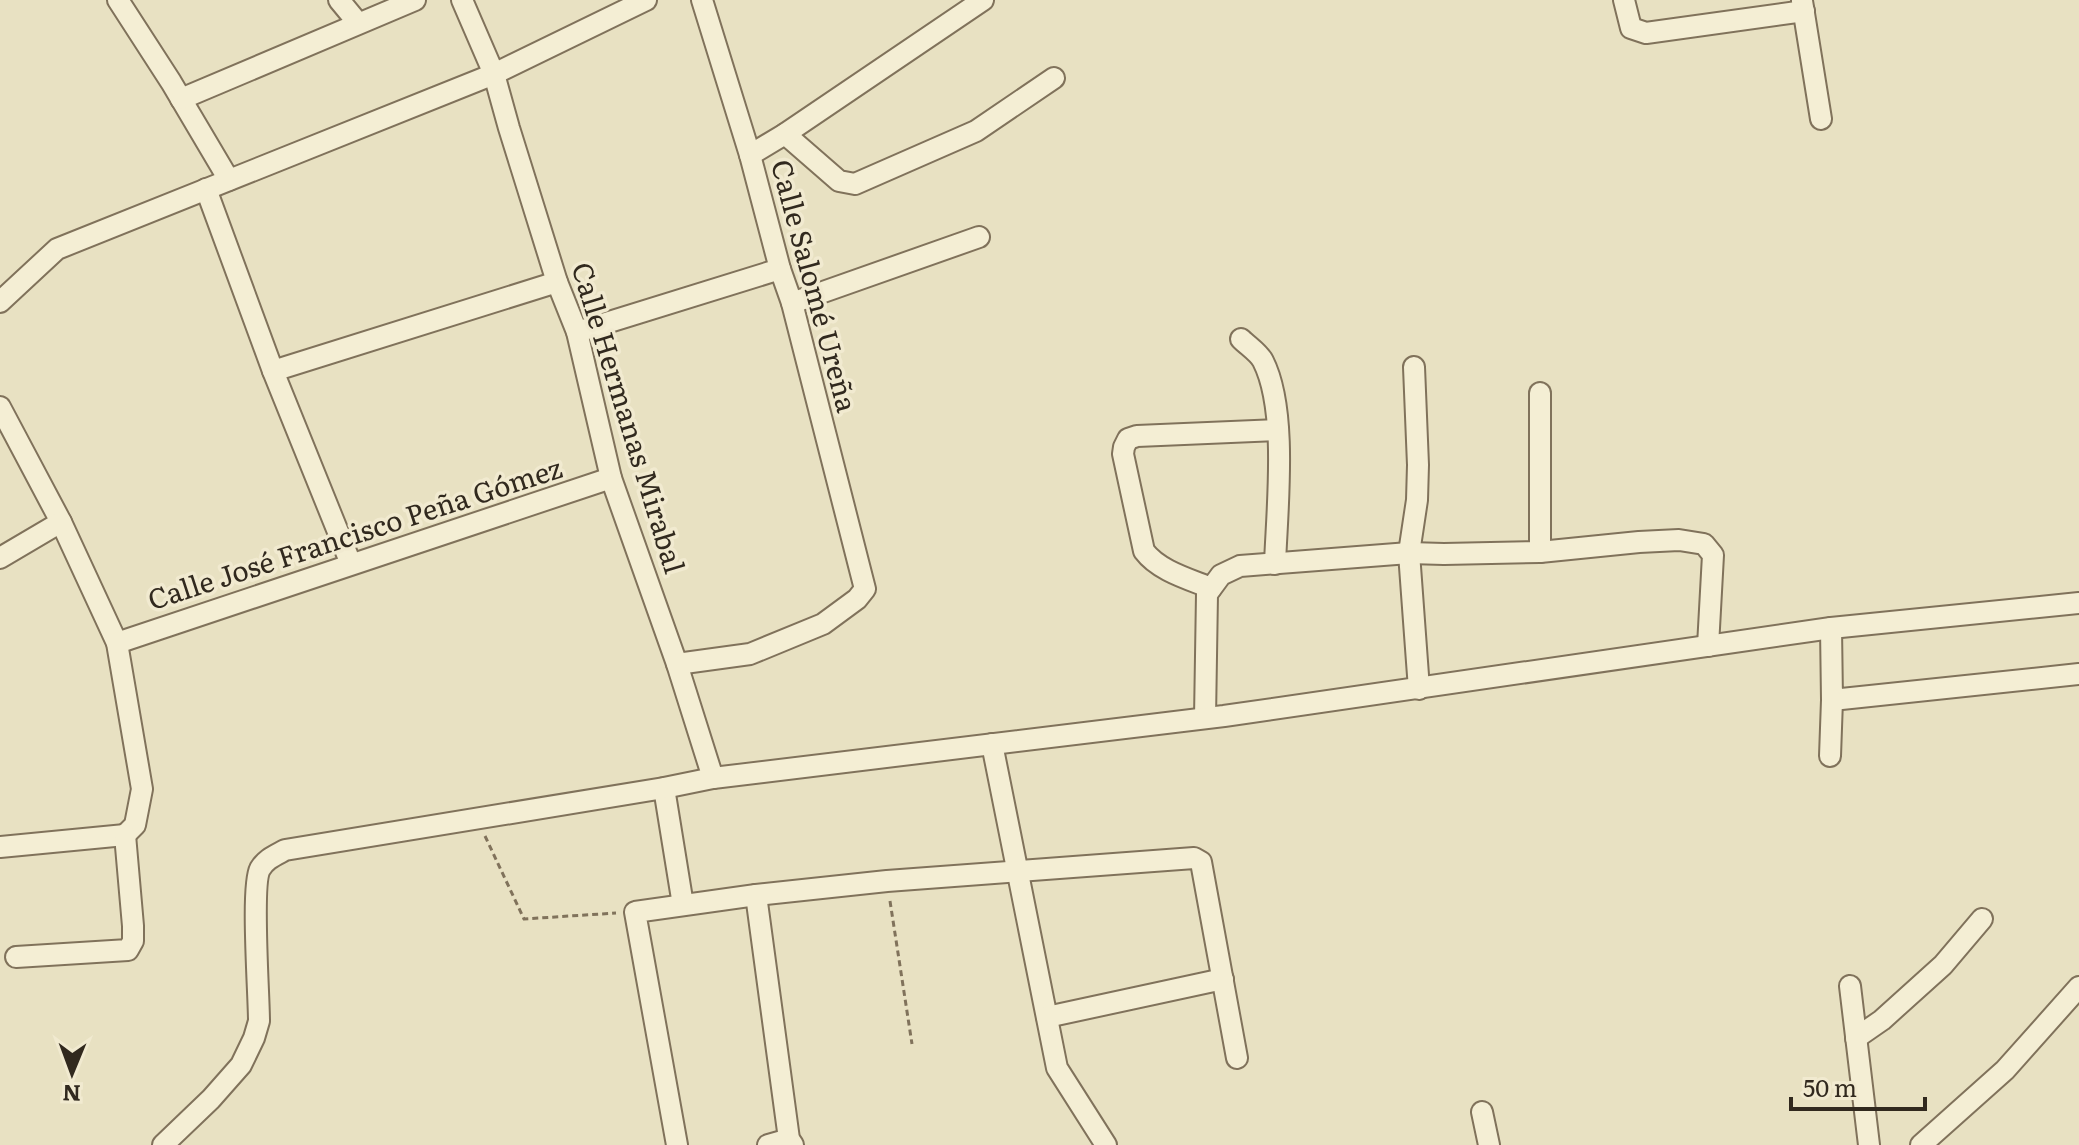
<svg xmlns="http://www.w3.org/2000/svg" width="2079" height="1145" viewBox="0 0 2079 1145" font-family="Literata,serif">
<rect width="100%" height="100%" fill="#e8e1c2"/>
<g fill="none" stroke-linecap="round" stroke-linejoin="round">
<defs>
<g id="minor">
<polyline points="118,0 171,82 229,180"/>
<polyline points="339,0 358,23"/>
<polyline points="462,0 494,74 509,128 557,282 577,332 611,478 677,664 713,778"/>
<polyline points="1624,0 1631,28 1646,33 1804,11"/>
<polyline points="1802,1 1821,119"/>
<polyline points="181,99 415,0"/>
<polyline points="785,134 839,181 855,184 976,131 1054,78"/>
<polyline points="750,155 785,134 983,0"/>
<polyline points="206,189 273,371 351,564"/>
<polyline points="0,302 57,249 494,74 646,0"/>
<polyline points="792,303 979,237"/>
<polyline points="577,332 780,269"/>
<path d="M1241,339C1248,346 1259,353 1263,361C1288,410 1277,508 1275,564"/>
<polyline points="1414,367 1418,465 1417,500 1409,553 1419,689"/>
<polyline points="273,371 557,282"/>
<polyline points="1540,393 1540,552"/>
<polyline points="0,407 61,522 117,643 142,789 135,825 125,835"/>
<polyline points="0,558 61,522"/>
<path d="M1211,588C1189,579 1159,571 1144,551L1123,454L1124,447L1128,439L1137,436L1278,430"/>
<polyline points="1831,628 1832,700 2079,674"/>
<polyline points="117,643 611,478"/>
<polyline points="677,664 750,654 823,624 857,599 865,589 792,303 780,269 750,155 702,0"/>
<polyline points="1205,718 1207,594 1221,575 1240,566 1409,553 1444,554 1540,552 1639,542 1679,540 1704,544 1713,555 1708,646"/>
<polyline points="992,744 1057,1068 1106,1145"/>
<polyline points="1830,756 1832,700"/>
<polyline points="664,788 683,905"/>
<polyline points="0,847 125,835"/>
<polyline points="756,895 789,1139 793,1145"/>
<polyline points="16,957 128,950 133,941 133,926 125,835"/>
<polyline points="1850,986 1869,1145"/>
<polyline points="1047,1017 1223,979"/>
<polyline points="1856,1038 1882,1020 1943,965 1982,919"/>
<polyline points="1482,1112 1489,1145"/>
<path d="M163,1145L211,1099L241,1065L254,1038L259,1021C259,995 251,886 260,869C266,859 274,856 285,850L664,788L713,778L1224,716L1831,628L2079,603"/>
<polyline points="677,1145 635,912 756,895 887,881 1194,858 1201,862 1237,1058"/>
<polyline points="768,1145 789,1139"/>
<polyline points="1921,1145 2005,1070 2079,987"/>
</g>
</defs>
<use href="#minor" stroke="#80725b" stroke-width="24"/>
<g stroke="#80725b" stroke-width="3" stroke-dasharray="6 4" stroke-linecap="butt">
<polyline points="485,836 524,919 616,913"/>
<polyline points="890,901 912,1044"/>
</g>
<use href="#minor" stroke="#f4eed4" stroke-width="20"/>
</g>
<g text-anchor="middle" stroke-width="7" stroke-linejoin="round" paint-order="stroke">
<g font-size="28" fill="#31291e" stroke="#f1ead0">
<text transform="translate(814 286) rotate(75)" y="10">Calle Salomé Ureña</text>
<text transform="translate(628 418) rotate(73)" y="10">Calle Hermanas Mirabal</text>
<text transform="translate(355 534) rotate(-18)" y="10">Calle José Francisco Peña Gómez</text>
</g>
</g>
<g transform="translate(72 1073) rotate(181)" stroke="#f1ead0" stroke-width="6" paint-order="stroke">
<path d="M0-6L14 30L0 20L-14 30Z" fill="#31291e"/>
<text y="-12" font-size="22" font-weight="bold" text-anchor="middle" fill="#31291e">N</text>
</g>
<path d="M1791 1097v12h134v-12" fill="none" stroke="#31291e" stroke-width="4"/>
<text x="1803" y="1097" font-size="24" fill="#31291e" stroke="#f1ead0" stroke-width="6" paint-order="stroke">50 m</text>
</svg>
